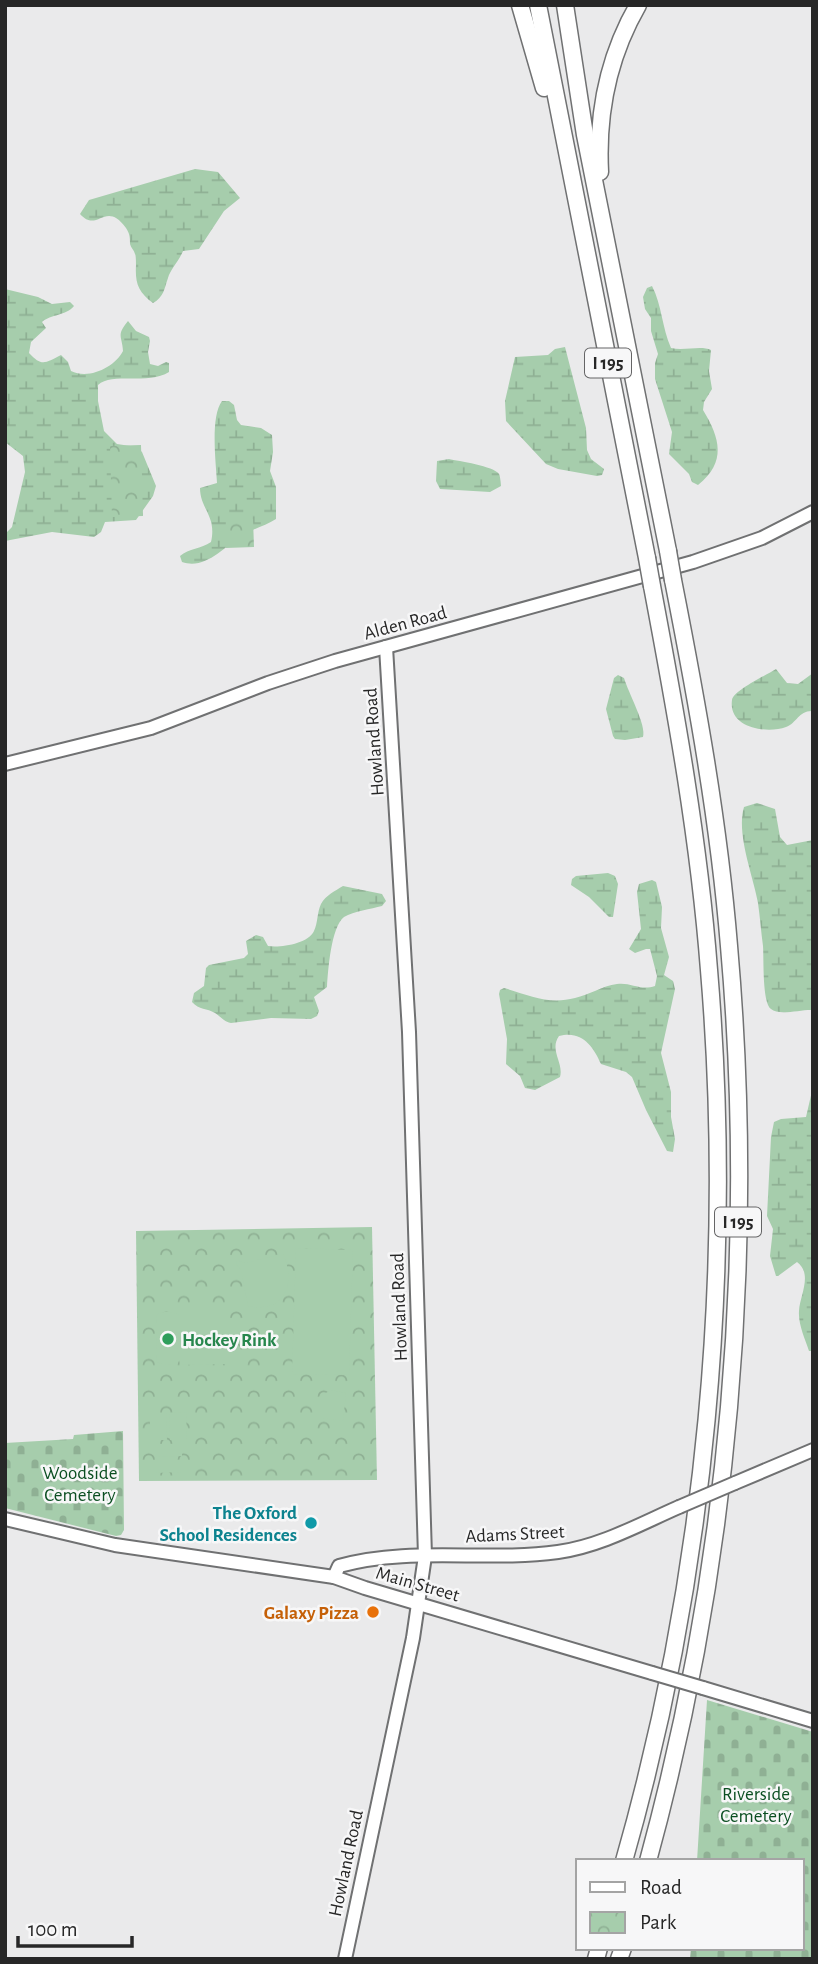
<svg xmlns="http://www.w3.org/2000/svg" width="818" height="1964" viewBox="0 0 818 1964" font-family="'Alegreya Sans',sans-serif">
<defs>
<pattern id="wetland-marsh" width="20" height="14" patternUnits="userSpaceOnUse" patternTransform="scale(1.75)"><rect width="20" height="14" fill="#a6cdac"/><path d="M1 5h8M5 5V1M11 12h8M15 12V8" fill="none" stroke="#8fb094"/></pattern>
<pattern id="cemetery-stones" width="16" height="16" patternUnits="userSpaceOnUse" patternTransform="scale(1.75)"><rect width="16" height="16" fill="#a6cdac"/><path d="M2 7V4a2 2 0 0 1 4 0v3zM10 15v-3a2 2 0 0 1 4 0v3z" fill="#8fb094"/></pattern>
<pattern id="park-crowns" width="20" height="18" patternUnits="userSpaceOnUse" patternTransform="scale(1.75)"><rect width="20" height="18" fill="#a6cdac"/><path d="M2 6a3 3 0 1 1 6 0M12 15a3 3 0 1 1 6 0" fill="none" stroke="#8fb094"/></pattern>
</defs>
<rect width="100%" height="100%" fill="#eaeaeb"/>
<g fill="url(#wetland-marsh)">
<path d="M195,169L218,172L240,198L224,211L199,249L183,251C179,261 170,270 168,278C164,289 164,297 153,303C138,292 135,283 136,265C136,263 136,255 135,254C134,250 131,248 130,244C130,238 130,234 126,228C105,199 98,234 80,214L89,200Z"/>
<path d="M652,286C662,305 662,328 671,348C685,351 701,345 711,350L709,371L712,389L704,402L703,410C720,438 727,462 698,485L692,482L689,474L669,454L672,432L655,379V363L658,354L651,331V318L645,309L643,297L647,288Z"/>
<path d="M5,289L38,297L52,304L70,302L74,306C66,316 51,314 42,322L46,328L31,342L29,353C42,367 45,363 61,355L68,362L71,371C89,380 115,367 123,351C122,335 116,336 128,321L136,331L149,337L150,341L148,352L150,364L158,366L166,362L169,363V372C148,385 112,372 98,385V401L104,431L117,444L137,447L142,452L156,486L153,496L136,520L105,522L101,532L94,537L52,532L5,541V534L12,527L25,472L23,456L5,442Z"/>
<polygon points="565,347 586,428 587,450 591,459 604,469 602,475 597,476 558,469 546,464 506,421 505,401 515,357 548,355 555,349"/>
<path d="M222,401H229L234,405L237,420L241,425L261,428L272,435L273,452L270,471L276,487V519C265,526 252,529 241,536C223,548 205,570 182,562L180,556C189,548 201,549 211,542C217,516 200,509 200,488L217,483C216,463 210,417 222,401Z"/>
<path d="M449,459C458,461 494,466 499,474C500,475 501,484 501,486L490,492L440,489L436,481L437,461Z"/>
<path d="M776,669L787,683L798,684L813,673V711C799,710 797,723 786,727C767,734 728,728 732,700C734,690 767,675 776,669Z"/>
<path d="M618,675L624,678C628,692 647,726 643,737L625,740L615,739L613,736L606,709L614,678Z"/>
<path d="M757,803L775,809L780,837L787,845L813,840V1010C802,1009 779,1016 771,1009C762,1003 764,959 763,946C761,932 760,917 758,903C753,875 736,834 744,807Z"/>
<polygon points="608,873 615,876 618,884 613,917 609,917 589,897 571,885 572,879 576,876"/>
<path d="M652,880L656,882L662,907L661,928L669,957L664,975L673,981L675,989L661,1053L671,1092V1117L675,1139L673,1152L667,1151L646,1110L632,1077L626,1072L601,1064C593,1046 582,1030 559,1036C549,1050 564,1063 560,1077L535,1090L525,1088L520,1076L506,1064L507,1039L499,994L500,990L504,988C529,995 548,1005 575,998C589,995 602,986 617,984C631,982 640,991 655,986L657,976L650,949H646L635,953L629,949L641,929L637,892L639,884Z"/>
<path d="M343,886L382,894L386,901L382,906C371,909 354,911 344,917C331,927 328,971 327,987L314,997L319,1011L317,1016L311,1019L271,1018L231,1023C223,1021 221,1017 215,1013C207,1008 199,1010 192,1002L194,993L204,986L206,968L209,965L244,958L248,954L246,941L256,935L263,937L268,946C280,948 308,944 314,931C318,923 317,912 321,904C326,895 335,891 343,886Z"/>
<path d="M813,1069V1351H809C805,1339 798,1324 799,1311C800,1295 813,1274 797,1262L778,1276H776L770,1256L773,1229L767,1216L771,1137L774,1122L781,1119L806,1117L812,1091Z"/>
</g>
<g fill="url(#cemetery-stones)">
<polygon points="123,1431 124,1530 121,1535 116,1536 5,1508 5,1443 73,1439 74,1435"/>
<polygon points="707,1700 813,1732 813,1959 690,1959 691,1948 802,1948 802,1861 697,1861"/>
</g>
<g fill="url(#park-crowns)">
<polygon points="141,445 143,516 112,517 110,446"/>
<polygon points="253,519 254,547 226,548 226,520"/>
<polygon points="372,1227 377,1480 139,1481 136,1231"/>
</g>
<g fill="#a6cdac">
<polygon points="296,1248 353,1250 349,1375 292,1374"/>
<path d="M283,1254C297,1284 284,1314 248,1306L241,1270L236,1264L237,1260L245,1263Z"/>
<path d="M179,1310H228V1364L180,1365L179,1360C174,1365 163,1366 157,1362L156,1316C161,1310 173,1311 179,1315Z"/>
<polygon points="331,1390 346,1393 343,1421 321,1418 317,1414 317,1398"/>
<polygon points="186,1412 187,1440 170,1440 169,1413"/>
<polygon points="150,1413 166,1413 167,1440 150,1440"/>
<polygon points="155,1444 182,1444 182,1456 155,1457"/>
<polygon points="155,1460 182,1460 182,1472 155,1473"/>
</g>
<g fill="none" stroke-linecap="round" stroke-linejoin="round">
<defs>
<g id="secondary">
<polyline points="5,764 151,728 268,683 335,661 693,562 762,538 813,512"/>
<polyline points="735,1483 813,1450"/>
<polyline points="5,1519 115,1545 334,1577 365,1588 652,1673"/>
<path d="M334,1577L339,1566C410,1546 486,1562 558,1552C601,1546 640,1524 679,1507"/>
<polyline points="703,1688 813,1721"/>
<polyline points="345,1959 413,1638 425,1556 409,1032 386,647"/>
</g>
<g id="highway">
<polyline points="520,5 544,88"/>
<polyline points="538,5 647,558"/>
<polyline points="565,5 585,135 668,551"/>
<path d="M600,172C597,113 608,57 638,5"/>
<path d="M624,1861C706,1574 734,1267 709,970C699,840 676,713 652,586"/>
<path d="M648,1861C729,1565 756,1252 729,946C719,823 697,702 673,580"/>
<polyline points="596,1959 599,1948"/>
<polyline points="619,1959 623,1948"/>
</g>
</defs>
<use href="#secondary" stroke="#707172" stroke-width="16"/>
<use href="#highway" stroke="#707172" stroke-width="19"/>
<use href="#secondary" stroke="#fff" stroke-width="12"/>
<use href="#highway" stroke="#fff" stroke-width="16"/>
<defs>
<g id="secondary-bridge">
<polyline points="679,1507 735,1483"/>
<polyline points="652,1673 703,1688"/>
</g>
<g id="highway-bridge">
<polyline points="668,551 673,580"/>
<polyline points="647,558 652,586"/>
</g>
</defs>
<use href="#secondary-bridge" stroke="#707172" stroke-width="16" stroke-linecap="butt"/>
<use href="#highway-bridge" stroke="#707172" stroke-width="19" stroke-linecap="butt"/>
<use href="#secondary-bridge" stroke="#fff" stroke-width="12"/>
<use href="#highway-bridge" stroke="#fff" stroke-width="16"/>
</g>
<circle fill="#2e9e5b" stroke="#f7f7f8" stroke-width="2.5" cx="168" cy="1339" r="7"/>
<circle fill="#0f9aa8" stroke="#f7f7f8" stroke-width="2.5" cx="311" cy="1523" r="7"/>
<circle fill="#e8710a" stroke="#f7f7f8" stroke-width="2.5" cx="373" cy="1612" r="7"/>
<g text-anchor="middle" stroke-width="5" stroke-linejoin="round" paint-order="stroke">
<g fill="#f7f7f8" stroke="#656566" stroke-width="2">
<rect x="585" y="348.5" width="46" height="29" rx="5"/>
<rect x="715" y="1207.5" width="46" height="29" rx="5"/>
</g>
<g font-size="18" font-weight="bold" fill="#272727">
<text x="608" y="369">I 195</text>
<text x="738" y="1228">I 195</text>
</g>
<g font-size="19" fill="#272727" stroke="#f7f7f8">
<text transform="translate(405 622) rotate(-15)" y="7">Alden Road</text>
<text transform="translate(373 742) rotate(-94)" y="7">Howland Road</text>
<text transform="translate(398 1307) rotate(-92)" y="7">Howland Road</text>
<text transform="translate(515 1533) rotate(-3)" y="7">Adams Street</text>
<text transform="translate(418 1583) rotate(16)" y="7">Main Street</text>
<text transform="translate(345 1863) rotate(-78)" y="7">Howland Road</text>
</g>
<g font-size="19" font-weight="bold" fill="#27864d" stroke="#f7f7f8" text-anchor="start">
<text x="182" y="1346">Hockey Rink</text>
</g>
<g font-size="19" fill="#0b4f22" stroke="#f7f7f8">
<text x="80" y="1479">Woodside<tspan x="80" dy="22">Cemetery</tspan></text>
<text x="756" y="1800">Riverside<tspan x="756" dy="22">Cemetery</tspan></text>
</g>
<g font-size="19" font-weight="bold" fill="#0d838f" stroke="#f7f7f8" text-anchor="end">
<text x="297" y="1519">The Oxford<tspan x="297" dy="22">School Residences</tspan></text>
</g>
<g font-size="19" font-weight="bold" fill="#c56008" stroke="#f7f7f8" text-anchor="end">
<text x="359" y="1619">Galaxy Pizza</text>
</g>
</g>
<rect width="818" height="1964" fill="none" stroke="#272727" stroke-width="14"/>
<rect x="576" y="1859" width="228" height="91" fill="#f7f7f8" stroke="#a4a4a4" stroke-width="2"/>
<rect x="590" y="1882" width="35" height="10" fill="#ffffff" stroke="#a4a4a4" stroke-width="2"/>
<text x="640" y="1894" font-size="21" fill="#272727">Road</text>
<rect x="590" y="1912" width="35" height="21" fill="url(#park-crowns)" stroke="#a4a4a4" stroke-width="2"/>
<text x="640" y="1929" font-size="21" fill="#272727">Park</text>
<path d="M18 1936v10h114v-10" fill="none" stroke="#272727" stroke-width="3.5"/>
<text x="28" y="1936" font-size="21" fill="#272727" stroke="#f7f7f8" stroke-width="5" paint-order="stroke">100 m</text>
</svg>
